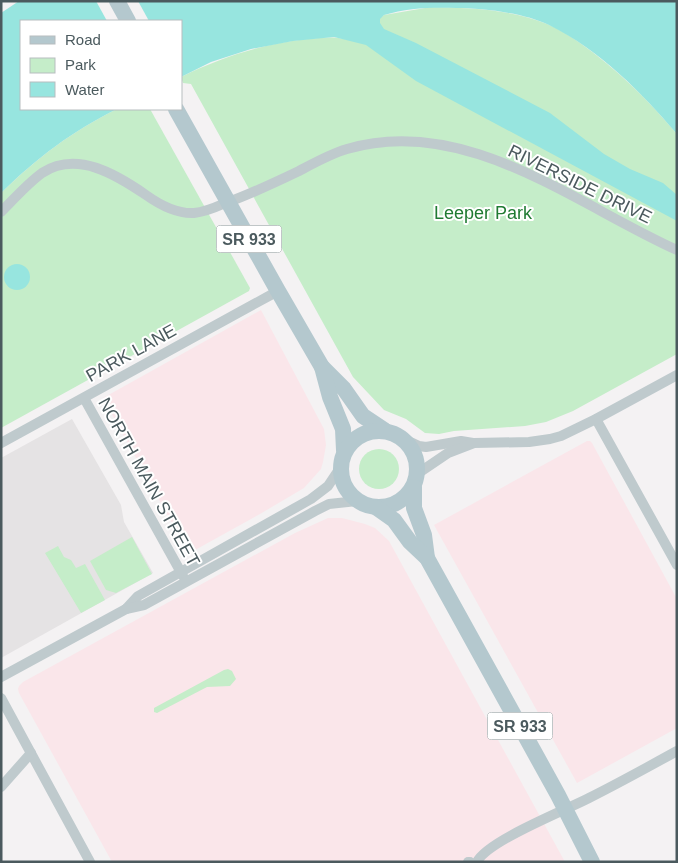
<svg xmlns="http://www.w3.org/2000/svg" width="678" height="863" viewBox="0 0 678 863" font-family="Arial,sans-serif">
<rect width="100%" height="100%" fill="#f4f2f3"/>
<polygon fill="#e5e3e4" points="72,419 121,505 124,522 153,573 1,658 1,458"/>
<g fill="#fae6ea">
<polygon points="261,310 324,429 326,445 323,462 321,469 304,488 260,514 195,550 178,534 103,398"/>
<polygon points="587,441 590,441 592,443 677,599 677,728 577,783 434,525"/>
<polygon points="328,518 342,518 365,524 375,528 389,541 565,862 112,862 19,693 18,689 19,686 23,682 295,533"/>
</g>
<g fill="#c5edc9">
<path d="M431,7C470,8 510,9 547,24C559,29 570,36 580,43C617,69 648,100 677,134V354L573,411L546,422L525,426L454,431L439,434L425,433L406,419L384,410L353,377L191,84L183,83L181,77C222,57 262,44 307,39C323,38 332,36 349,40L384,15Z"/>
<path d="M117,109H150L250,288L249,291L1,428V193C38,157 71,132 117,109Z"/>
<circle cx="379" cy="469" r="20"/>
<polygon points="132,537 152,574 116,593 106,590 90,561"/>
<polygon points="58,546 64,557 71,560 76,568 85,564 105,600 81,613 45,553"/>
<polygon points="228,669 232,671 236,679 230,686 207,687 157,713 154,712 154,708 224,670"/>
</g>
<g fill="#97e5df">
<path d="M19,1H677V134C641,92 600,50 549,25C524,13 484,8 456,8C432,7 407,8 384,15L380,19V23L384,29L416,43L550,113L604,154L630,169L663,183L677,195V221L416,81L366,45L334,37L293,41L251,49L211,62L181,77V21H21V109H117C71,132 38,157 1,193V13Z"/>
<circle cx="17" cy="277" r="13"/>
</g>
<polygon fill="#f4f2f3" points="96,1 138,1 149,21 107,21"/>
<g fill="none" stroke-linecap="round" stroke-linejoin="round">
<g stroke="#bfcacd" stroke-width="10">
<path d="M1,212C14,199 27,184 42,173C77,150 117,175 146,195C160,205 176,214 194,213C204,212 214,208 223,204C249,195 274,183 299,171C314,163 330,154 347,149C465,114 575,204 677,250"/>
<polyline points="84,398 183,576"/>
<polyline points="596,419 677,565"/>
<polyline points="404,439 419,446 426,447 461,441 473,443"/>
<polyline points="1,443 278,291"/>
<polyline points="417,474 448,453 474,443 529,442 550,439 561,436 596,419 677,375"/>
<polyline points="126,609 138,596 311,499 328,486 340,468"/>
<polyline points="1,677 126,609 144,605 315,511 329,504 357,501"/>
<polyline points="1,698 90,862"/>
<polyline points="1,787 31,753"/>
<polyline points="468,862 470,862"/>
<path d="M477,862C487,841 566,810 589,798C619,783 648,767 677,751"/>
</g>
<g stroke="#b4c8ce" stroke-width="16">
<polyline points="117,1 128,21"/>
<polyline points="176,109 278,291 322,367 344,389 363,416 384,430"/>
<polyline points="322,367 330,397 343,429 344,450"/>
<circle cx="379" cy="469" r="38"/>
<polyline points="414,487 414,508 424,535 427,558"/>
<polyline points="377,508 394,520 410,542 427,558 558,795 592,862"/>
</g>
</g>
<g text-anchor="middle" stroke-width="4" stroke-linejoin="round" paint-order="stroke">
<g fill="#fff" stroke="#818c8e" stroke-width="1">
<rect x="216.5" y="225.5" width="65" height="27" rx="4"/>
<rect x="487.5" y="712.5" width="65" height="27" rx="4"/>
</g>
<g font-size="16" font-weight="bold" fill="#4b5a5e">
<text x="249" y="245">SR 933</text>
<text x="520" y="732">SR 933</text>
</g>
<g font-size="18" fill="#4b5a5e" stroke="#fff">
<text transform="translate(580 184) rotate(26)" y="6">RIVERSIDE DRIVE</text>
<text transform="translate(131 353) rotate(-29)" y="6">PARK LANE</text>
<text transform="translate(149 482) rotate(61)" y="6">NORTH MAIN STREET</text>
</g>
<g font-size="18" fill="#207b33" stroke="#fff">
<text x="483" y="219">Leeper Park</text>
</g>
</g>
<rect width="678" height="863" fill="none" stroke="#4b5a5e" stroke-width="5"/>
<rect x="20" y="20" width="162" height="90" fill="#ffffff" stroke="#b7bdbf"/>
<rect x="30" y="36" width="25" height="8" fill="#b4c8ce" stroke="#b7bdbf"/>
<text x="65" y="45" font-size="15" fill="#4b5a5e">Road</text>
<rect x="30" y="58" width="25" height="15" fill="#c5edc9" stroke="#b7bdbf"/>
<text x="65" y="70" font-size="15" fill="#4b5a5e">Park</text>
<rect x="30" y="82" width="25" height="15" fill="#97e5df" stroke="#b7bdbf"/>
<text x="65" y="95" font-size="15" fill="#4b5a5e">Water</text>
</svg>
